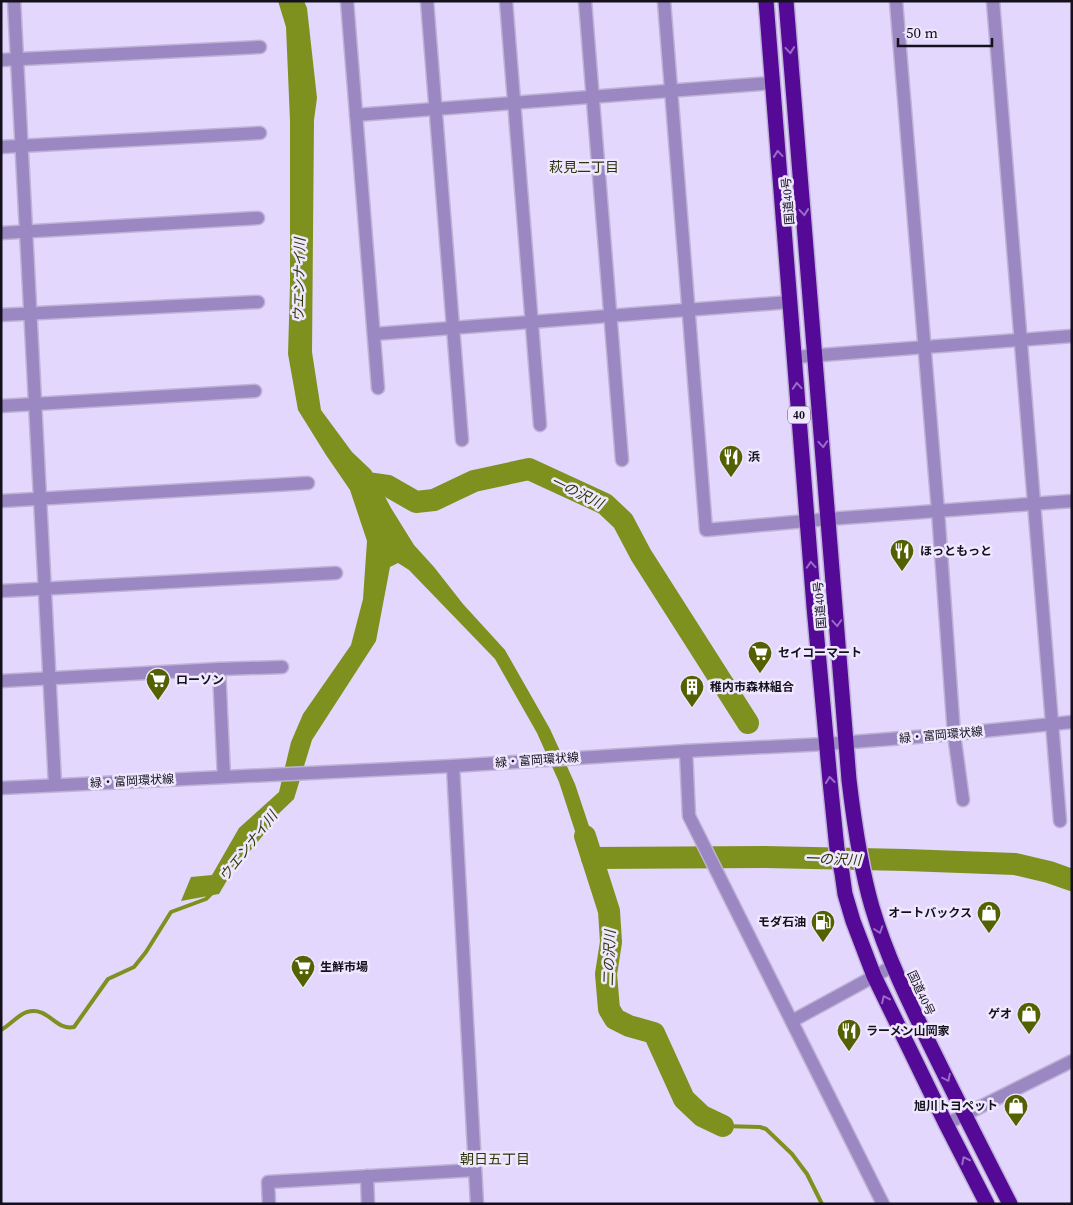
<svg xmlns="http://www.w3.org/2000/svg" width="1073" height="1205" viewBox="0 0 1073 1205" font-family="'Source Serif 4','Noto Sans JP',serif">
<rect width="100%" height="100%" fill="#e3d7fd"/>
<polygon fill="#7e911f" points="278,1 304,1 307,8 317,98 314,120 312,352 321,410 352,452 371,470 391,508 414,545 434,567 463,604 505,650 550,729 575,784 602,865 586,865 559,782 537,733 495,659 409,570 398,563 390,567 376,641 312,740 294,799 250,841 219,894 181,901 191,877 212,875 239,828 279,792 291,742 303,714 351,645 363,599 367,541 350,490 326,455 298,410 288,354 290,285 290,121 286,27"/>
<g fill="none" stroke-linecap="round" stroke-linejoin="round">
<g stroke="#7e911f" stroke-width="4">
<polyline points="233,868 270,824 274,816"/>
<path d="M1,1030C9,1026 19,1014 27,1012C49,1006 55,1031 74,1027L108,979L134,967L146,952L171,912L206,899L211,894"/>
<polyline points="723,1126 760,1127 766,1129 792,1154 807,1174 822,1204"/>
</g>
<g stroke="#7e911f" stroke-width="22">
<polyline points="360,482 388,486 416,502 434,500 474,481 529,469 605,504 623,521 641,555 748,723"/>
<polyline points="585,836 609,911 611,942 606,974 609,1009 615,1019 629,1026 654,1033 684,1099 702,1116 723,1126"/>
<polyline points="592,858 765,857 906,860 1015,864 1049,872 1072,880"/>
</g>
<defs>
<g id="minor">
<polyline points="14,1 55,784"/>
<polyline points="347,1 378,388"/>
<polyline points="427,1 462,440"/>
<polyline points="506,1 540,425"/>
<polyline points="585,1 622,460"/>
<polyline points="664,1 706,530 828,519 1072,501"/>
<polyline points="896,1 938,511 954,734 963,800"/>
<polyline points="993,1 1060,821"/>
<polyline points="1,60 260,47"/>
<polyline points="356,115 772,83"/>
<polyline points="1,147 260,133"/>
<polyline points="1,233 258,218"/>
<polyline points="1,315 258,302"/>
<polyline points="374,334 790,302"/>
<polyline points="795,357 1072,336"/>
<polyline points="1,406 255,391"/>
<polyline points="1,501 308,483"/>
<polyline points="1,591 336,573"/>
<polyline points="219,669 224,777"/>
<polyline points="1,681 219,669 282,667"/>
<polyline points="686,751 689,816 883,1204"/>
<polyline points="453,766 477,1204"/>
<polyline points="1,788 453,766 686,751 826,744 954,734 1072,722"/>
<polyline points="792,1021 893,966"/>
<polyline points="946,1124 1072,1061"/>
<polyline points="367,1176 368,1204"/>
<polyline points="269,1204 268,1182 475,1170"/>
</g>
<g id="highway">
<polyline points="766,1 814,607 830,781 837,849 842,873 845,894 853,921 874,976 946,1124 987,1204"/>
<path d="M786,1L849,780C854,822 860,866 872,907C887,958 910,1004 933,1051C958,1102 984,1153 1010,1204"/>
</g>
</defs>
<use href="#minor" stroke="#beb3d5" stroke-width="15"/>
<use href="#highway" stroke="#beb3d5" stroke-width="18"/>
<use href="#minor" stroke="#9b88c2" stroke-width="12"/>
<use href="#highway" stroke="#540a97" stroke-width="15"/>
</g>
<defs><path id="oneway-chevron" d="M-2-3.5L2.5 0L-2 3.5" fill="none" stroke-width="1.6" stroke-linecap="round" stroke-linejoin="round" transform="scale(1.25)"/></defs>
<g stroke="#996dc5">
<use href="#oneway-chevron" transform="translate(790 50) rotate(85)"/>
<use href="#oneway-chevron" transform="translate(778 154) rotate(-95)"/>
<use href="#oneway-chevron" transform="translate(804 212) rotate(85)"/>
<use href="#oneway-chevron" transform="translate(797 386) rotate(-94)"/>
<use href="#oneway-chevron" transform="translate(823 444) rotate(86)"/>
<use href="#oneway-chevron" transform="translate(811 565) rotate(-94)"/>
<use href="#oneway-chevron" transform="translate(837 623) rotate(86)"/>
<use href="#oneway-chevron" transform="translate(830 780) rotate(-96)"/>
<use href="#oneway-chevron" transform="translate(879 930) rotate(72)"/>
<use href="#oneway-chevron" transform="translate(885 999) rotate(-115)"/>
<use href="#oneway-chevron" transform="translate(947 1078) rotate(64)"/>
<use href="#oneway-chevron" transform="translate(965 1160) rotate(-117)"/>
</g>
<defs>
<symbol id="restaurant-pin" viewBox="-11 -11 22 30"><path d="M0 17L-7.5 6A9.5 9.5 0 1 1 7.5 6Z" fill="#536103" stroke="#eee7fe"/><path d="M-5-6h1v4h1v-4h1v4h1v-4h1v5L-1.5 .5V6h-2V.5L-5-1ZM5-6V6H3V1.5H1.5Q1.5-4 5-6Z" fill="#fff"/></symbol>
<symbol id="supermarket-pin" viewBox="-11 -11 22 30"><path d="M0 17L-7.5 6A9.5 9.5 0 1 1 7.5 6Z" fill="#536103" stroke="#eee7fe"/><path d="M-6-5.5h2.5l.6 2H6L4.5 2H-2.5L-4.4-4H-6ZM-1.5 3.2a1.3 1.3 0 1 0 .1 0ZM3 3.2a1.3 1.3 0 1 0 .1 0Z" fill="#fff"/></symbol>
<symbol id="building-pin" viewBox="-11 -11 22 30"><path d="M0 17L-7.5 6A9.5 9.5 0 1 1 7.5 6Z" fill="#536103" stroke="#eee7fe"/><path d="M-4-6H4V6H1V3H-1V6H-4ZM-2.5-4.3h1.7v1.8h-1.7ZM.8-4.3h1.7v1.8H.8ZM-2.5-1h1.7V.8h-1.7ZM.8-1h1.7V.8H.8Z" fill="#fff"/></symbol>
<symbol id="shop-pin" viewBox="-11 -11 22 30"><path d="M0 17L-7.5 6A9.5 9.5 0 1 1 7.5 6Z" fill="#536103" stroke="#eee7fe"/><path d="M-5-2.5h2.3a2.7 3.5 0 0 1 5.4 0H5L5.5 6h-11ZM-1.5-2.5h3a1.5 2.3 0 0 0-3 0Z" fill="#fff"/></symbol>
<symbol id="fuel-pin" viewBox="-11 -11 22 30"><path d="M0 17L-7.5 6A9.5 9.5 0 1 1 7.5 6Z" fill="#536103" stroke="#eee7fe"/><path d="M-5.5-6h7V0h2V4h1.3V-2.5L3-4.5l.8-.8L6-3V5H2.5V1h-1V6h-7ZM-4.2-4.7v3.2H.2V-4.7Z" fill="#fff"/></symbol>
</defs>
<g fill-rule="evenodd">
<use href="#restaurant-pin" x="717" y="443" width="28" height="38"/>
<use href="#restaurant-pin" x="888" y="537" width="28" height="38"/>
<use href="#supermarket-pin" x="746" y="639" width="28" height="38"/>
<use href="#supermarket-pin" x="144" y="666" width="28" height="38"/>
<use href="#building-pin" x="678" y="673" width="28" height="38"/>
<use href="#shop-pin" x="975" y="899" width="28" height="38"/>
<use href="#fuel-pin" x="809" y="908" width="28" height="38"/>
<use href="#supermarket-pin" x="289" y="953" width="28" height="38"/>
<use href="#shop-pin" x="1015" y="1000" width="28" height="38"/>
<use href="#restaurant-pin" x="835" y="1017" width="28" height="38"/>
<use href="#shop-pin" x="1002" y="1092" width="28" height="38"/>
</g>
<g text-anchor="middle" stroke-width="5" stroke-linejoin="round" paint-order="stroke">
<rect fill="#eee7fe" stroke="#555060" stroke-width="1" x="788" y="406.5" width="22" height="17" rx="4"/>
<g font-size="11" font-weight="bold" fill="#14101d">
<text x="799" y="419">40</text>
</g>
<g font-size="12" fill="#14101d" stroke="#eee7fe">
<text transform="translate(788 201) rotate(-95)" y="4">国道40号</text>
<text transform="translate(820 605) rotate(-95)" y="4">国道40号</text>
<text transform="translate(941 735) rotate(-5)" y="4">緑・富岡環状線</text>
<text transform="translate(537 760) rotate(-4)" y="4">緑・富岡環状線</text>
<text transform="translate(132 781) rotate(-3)" y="4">緑・富岡環状線</text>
<text transform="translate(921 993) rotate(65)" y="4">国道40号</text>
</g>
<g font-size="12" font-weight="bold" fill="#14101d" stroke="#eee7fe" text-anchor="start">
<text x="748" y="461">浜</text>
<text x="920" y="555">ほっともっと</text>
<text x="778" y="657">セイコーマート</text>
<text x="176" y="684">ローソン</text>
<text x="710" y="691">稚内市森林組合</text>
<text x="972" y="917" text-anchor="end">オートバックス</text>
<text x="806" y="926" text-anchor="end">モダ石油</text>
<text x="320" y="971">生鮮市場</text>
<text x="1012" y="1018" text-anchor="end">ゲオ</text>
<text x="866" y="1035">ラーメン山岡家</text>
<text x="998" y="1110" text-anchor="end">旭川トヨペット</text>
</g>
<g font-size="14" fill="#2e350e" stroke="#eee7fe">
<text x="584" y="172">萩見二丁目</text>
<text x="495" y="1164">朝日五丁目</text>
</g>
<g font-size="14" font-style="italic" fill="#2e3608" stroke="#eee7fe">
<text transform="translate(299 280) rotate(-89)" y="5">ウエンナイ川</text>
<text transform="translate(577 492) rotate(26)" y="5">一の沢川</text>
<text transform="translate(248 846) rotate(-52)" y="5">ウエンナイ川</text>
<text transform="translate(833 859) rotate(2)" y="5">一の沢川</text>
<text transform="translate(609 958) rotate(-88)" y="5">二の沢川</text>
</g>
</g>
<rect width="1073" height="1205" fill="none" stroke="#14101d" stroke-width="5"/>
<path d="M898 38v8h94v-8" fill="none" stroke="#14101d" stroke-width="2.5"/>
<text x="906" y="38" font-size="15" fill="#14101d" stroke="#eee7fe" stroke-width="4" paint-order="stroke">50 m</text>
</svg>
